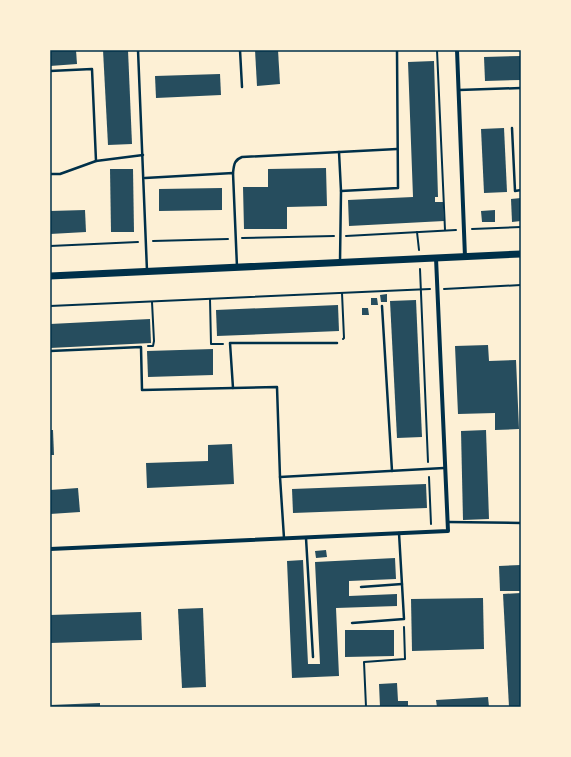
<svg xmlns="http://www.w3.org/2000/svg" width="571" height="757" viewBox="0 0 571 757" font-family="'Fira Sans',sans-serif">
<rect width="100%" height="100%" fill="#fdf0d5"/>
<g fill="#264d5e">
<polygon points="50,50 76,50 77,64 50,66"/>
<polygon points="103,50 128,50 132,144 108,145"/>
<polygon points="255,50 278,50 280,84 257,86"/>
<polygon points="521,56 521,80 485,81 484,57"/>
<polygon points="434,61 438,197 435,197 435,202 443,202 444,221 349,226 348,200 413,197 408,62"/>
<polygon points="220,74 221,95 156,98 155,76"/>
<polygon points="504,128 507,192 484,193 481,129"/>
<polygon points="326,168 327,206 287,207 287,229 244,229 243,187 268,187 268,169"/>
<polygon points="110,169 133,169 134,232 111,232"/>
<polygon points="222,188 222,210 159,211 159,189"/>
<polygon points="521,198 521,221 512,222 511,199"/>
<polygon points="85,210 86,232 50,234 50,211"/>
<polygon points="495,210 495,222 482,222 481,211"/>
<polygon points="387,294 387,302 381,302 380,295"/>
<polygon points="371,298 377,298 378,305 371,305"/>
<polygon points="416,300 422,437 397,438 390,301"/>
<polygon points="338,305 339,331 217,336 216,310"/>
<polygon points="362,308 368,308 369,315 362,315"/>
<polygon points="150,319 151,343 50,348 50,324"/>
<polygon points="488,345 489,361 516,360 519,429 495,430 495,413 458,414 455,346"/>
<polygon points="213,349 213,375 148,377 147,351"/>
<polygon points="50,430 53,430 54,455 50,455"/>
<polygon points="486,430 489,519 463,520 461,431"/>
<polygon points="232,444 234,484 147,488 146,463 208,461 208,445"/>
<polygon points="426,484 427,508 293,513 292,489"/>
<polygon points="78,488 80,512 50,514 50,490"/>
<polygon points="326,550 327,557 316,558 315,551"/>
<polygon points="395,558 396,579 349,581 349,596 397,594 397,606 336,608 339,676 292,678 287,561 303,560 308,664 320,664 315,562"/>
<polygon points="521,565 521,591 500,591 499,566"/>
<polygon points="521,593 521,707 509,707 503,594"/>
<polygon points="483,598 484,649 412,651 411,599"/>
<polygon points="203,608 206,687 182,688 178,609"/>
<polygon points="141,612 142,640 50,643 50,615"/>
<polygon points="345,630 394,630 394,656 345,657"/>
<polygon points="397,683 398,701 408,701 408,707 380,707 379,684"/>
<polygon points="488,697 489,707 437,707 436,700"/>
<polygon points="100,703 100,707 50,707 50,705"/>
</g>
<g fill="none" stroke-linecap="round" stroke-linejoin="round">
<g stroke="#003049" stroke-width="2">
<polyline points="437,50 445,230"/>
<polyline points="472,229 521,227"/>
<polyline points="417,232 419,250"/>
<polyline points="346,236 456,230"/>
<polyline points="242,238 334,236"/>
<polyline points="153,241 228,239"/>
<polyline points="50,246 138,242"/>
<polyline points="420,269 428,462"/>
<polyline points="444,289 521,285"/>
<polyline points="342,293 344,338 343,339"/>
<polyline points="210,299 211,344 223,344"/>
<polyline points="50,306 430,289"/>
<polyline points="148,346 153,346 154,341 152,302"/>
<polyline points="429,477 431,524"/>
<polyline points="366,707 364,662 405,659 404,627"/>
</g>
<g stroke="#003049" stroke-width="2.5">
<polyline points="138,50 147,271"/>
<polyline points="240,50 242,87"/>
<polyline points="50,71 92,69 96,161"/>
<polyline points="459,90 521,88"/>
<polyline points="512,128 515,191 521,190"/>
<polyline points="339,152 341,191 340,262"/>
<path d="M233,173C234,165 234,160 242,157L397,149"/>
<polyline points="50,174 60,174 96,161 143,155"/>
<polyline points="145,178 233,173 237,267"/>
<polyline points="341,191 398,188 397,50"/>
<polyline points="382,306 392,471"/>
<polyline points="50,351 141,347 142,390 277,387 280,477"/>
<polyline points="233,388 230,343 337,343"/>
<polyline points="448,522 521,523"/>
<polyline points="284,538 280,477 444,468"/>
<polyline points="306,538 313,657"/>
<polyline points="361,587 402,584"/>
<polyline points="352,623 404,619 399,533"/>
</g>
<g stroke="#003049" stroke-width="4">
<polyline points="457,50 465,257"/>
<polyline points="50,549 448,531 436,258"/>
</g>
<polyline stroke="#003049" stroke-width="7" points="50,276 521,254"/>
</g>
<rect width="571" height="757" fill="none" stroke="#fdf0d5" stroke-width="102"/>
<rect x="51" y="51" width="469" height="655" fill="none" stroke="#003049" stroke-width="1.5"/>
</svg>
